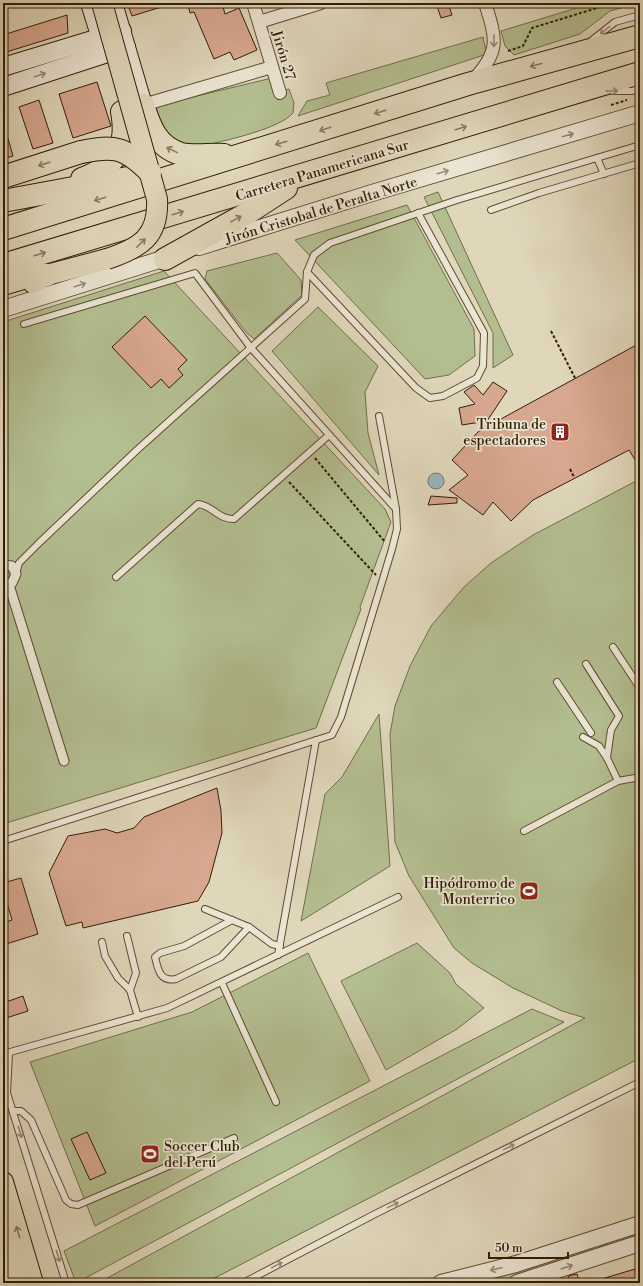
<svg xmlns="http://www.w3.org/2000/svg" width="643" height="1286" viewBox="0 0 643 1286" font-family="'Libre Bodoni',serif">
<rect width="100%" height="100%" fill="#e0d7bb"/>
<filter id="stains"><feTurbulence type="fractalNoise" baseFrequency=".005" numOctaves="4"/><feColorMatrix values="0 0 0 0 .2 0 0 0 0 .09 0 0 0 0 .02 0 0 0 .5 -.17"/></filter>
<radialGradient id="worn" r=".72"><stop offset=".6" stop-color="#630" stop-opacity="0"/><stop offset="1" stop-color="#630" stop-opacity=".3"/></radialGradient>
<g fill="#b3be90" stroke="#726e4a">
<polygon points="593,3 639,3 610,11 580,34 514,55 505,46 501,31"/>
<polygon points="483,37 486,51 484,55 298,116 307,101 330,95 326,83"/>
<path d="M272,78L276,93L289,89L294,103L293,113C279,130 213,144 190,148L157,130L155,106Z"/>
<polygon points="438,192 513,355 493,368 493,333 424,197"/>
<polygon points="407,205 474,329 475,356 449,375 425,379 295,240"/>
<polygon points="277,253 301,280 302,295 254,339 246,332 205,279 207,271"/>
<polygon points="164,271 385,509 391,522 360,607 361,609 316,728 3,824 3,322"/>
<polygon points="318,307 378,366 365,392 368,433 379,475 272,351"/>
<polygon points="640,479 640,1058 205,1283 98,1283 585,1018 562,1011 513,988 472,963 454,948 409,876 395,842 390,734 395,706 410,666 431,626 464,587 491,563 533,535"/>
<polygon points="379,714 390,866 301,921 325,794 342,777"/>
<polygon points="417,943 450,973 456,984 484,1008 457,1029 386,1070 341,981"/>
<polygon points="308,953 370,1081 95,1226 30,1062 192,1012"/>
<polygon points="532,1009 564,1022 76,1283 64,1251"/>
<polygon points="640,1228 640,1238 498,1283 465,1283"/>
</g>
<circle fill="#9ab6bc" stroke="#707973" cx="436" cy="481" r="8"/>
<g fill="#d7a78f" stroke="#321e05">
<polygon points="127,3 168,3 168,5 132,16"/>
<polygon points="199,3 222,3 225,14 239,8 257,50 234,60 230,52 214,59 194,12 190,13 188,5"/>
<polygon points="436,3 448,3 452,15 441,18"/>
<polygon points="67,15 68,33 3,53 3,35"/>
<polygon points="97,82 111,126 73,138 59,94"/>
<polygon points="39,100 53,143 33,149 19,107"/>
<polygon points="5,128 13,156 3,159 3,129"/>
<polygon points="145,316 187,360 178,369 183,375 169,388 161,379 151,388 112,347"/>
<polygon points="640,343 640,468 629,450 533,500 511,521 493,502 483,515 449,490 468,475 452,460 479,431"/>
<polygon points="493,382 507,391 487,421 462,425 459,408 475,404 464,392 474,385 483,395"/>
<polygon points="431,496 457,498 457,503 428,505"/>
<polygon points="217,788 221,811 222,833 209,882 198,901 83,928 82,922 66,926 49,873 68,836 105,829 117,833 134,828 144,817"/>
<polygon points="21,878 38,934 3,945 3,923 12,920 7,903 3,905 3,883"/>
<polygon points="23,996 28,1011 3,1019 3,1003"/>
<polygon points="87,1132 106,1173 90,1180 71,1139"/>
<polygon points="635,1269 640,1283 595,1283 595,1281"/>
<polygon points="577,1274 580,1283 570,1283 568,1276"/>
</g>
<g fill="none" stroke-linecap="round" stroke-linejoin="round">
<defs>
<g id="service">
<polyline points="591,41 615,22 640,15"/>
<polyline points="613,91 632,91 640,88"/>
<polyline points="597,158 604,174"/>
<polyline points="491,210 539,193 640,163"/>
<polyline points="307,272 416,388 430,398 443,396 477,378 483,366 484,333 418,213"/>
<polyline points="24,324 195,273 251,348 396,509"/>
<polyline points="16,574 19,563 40,542 137,450 305,299 307,272 314,255 330,243 457,200 640,145"/>
<path d="M116,577L198,504C212,505 219,520 234,519L329,435"/>
<polyline points="613,647 640,688"/>
<polyline points="586,664 619,716"/>
<polyline points="557,682 591,733"/>
<polyline points="618,718 611,730 607,758 618,781"/>
<polyline points="583,737 599,746 607,758"/>
<polyline points="524,831 618,781 635,778 640,779"/>
<polyline points="3,841 332,735 341,717 392,549 397,529 396,509 379,416"/>
<polyline points="205,909 249,927 272,944 280,946"/>
<path d="M232,920L184,946L160,953L155,957C158,970 160,982 176,979L221,957L249,927"/>
<polyline points="127,936 136,973 130,990"/>
<polyline points="102,942 105,956 118,978 130,990 138,1017"/>
<polyline points="278,955 316,740"/>
<polyline points="222,983 276,1102"/>
<polyline points="9,1053 7,1093 66,1283"/>
<polyline points="3,1054 167,1008 398,897"/>
<polyline points="13,1111 21,1111 31,1120 66,1200 71,1204 78,1205 234,1138"/>
<polyline points="243,1283 375,1214 640,1082"/>
</g>
<g id="pedestrian">
<polyline points="3,565 12,566 16,574 12,583 3,585"/>
<polyline points="9,585 64,761"/>
</g>
<g id="minor">
<polyline points="253,3 280,93"/>
<polyline points="259,22 321,3"/>
<path d="M473,80C501,51 496,38 485,3"/>
<polyline points="143,105 272,67"/>
</g>
<g id="tertiary">
<polyline points="199,247 372,193 640,113"/>
<polyline points="3,309 175,255"/>
<polyline points="441,1283 516,1264 640,1224"/>
<polyline points="517,1283 640,1243"/>
</g>
<g id="secondary">
<polyline points="90,3 104,48"/>
<polyline points="113,3 143,105"/>
<polyline points="3,67 122,31"/>
<polyline points="3,87 126,47"/>
</g>
<g id="primary">
<polyline points="33,283 47,275 107,259"/>
<polyline points="3,1182 33,1283"/>
<polyline points="3,1240 16,1283"/>
</g>
<g id="motorway">
<path d="M143,105C150,127 157,147 181,154C194,157 211,154 224,155"/>
<polyline points="3,177 81,152"/>
<path d="M82,179C115,166 129,148 122,112"/>
<polyline points="3,201 133,177"/>
<polyline points="3,229 468,84 640,36"/>
<polyline points="165,259 246,214 286,188"/>
<polyline points="3,265 640,73"/>
<polyline points="3,284 33,275 47,275"/>
</g>
</defs>
<use href="#service" stroke="#5e4c32" stroke-width="8"/>
<use href="#pedestrian" stroke="#5e4c32" stroke-width="11"/>
<use href="#minor" stroke="#5e4c32" stroke-width="14"/>
<use href="#tertiary" stroke="#5e4c32" stroke-width="18"/>
<use href="#secondary" stroke="#321e05" stroke-width="20"/>
<use href="#primary" stroke="#321e05" stroke-width="22"/>
<use href="#motorway" stroke="#321e05" stroke-width="24"/>
<g stroke="#321e05" stroke-width="2" stroke-dasharray="3 2" stroke-linecap="butt">
<polyline points="508,51 523,46 532,28 613,3 631,3"/>
<polyline points="611,105 627,100"/>
<polyline points="551,331 575,378"/>
<polyline points="315,458 385,542"/>
<polyline points="570,469 574,477"/>
<polyline points="289,482 376,575"/>
</g>
<use href="#service" stroke="#ebe5d3" stroke-width="6"/>
<use href="#pedestrian" stroke="#ebe5d3" stroke-width="9"/>
<use href="#minor" stroke="#ebe5d3" stroke-width="12"/>
<use href="#tertiary" stroke="#ebe5d3" stroke-width="16"/>
<use href="#secondary" stroke="#ebe5d3" stroke-width="18"/>
<use href="#primary" stroke="#e0d7bb" stroke-width="20"/>
<use href="#motorway" stroke="#e0d7bb" stroke-width="22"/>
<defs>
<path id="primary-bridge" d="M102,3L157,199C159,237 140,248 107,259"/>
<path id="motorway-bridge" d="M81,152C114,145 125,147 150,172"/>
</defs>
<use href="#primary-bridge" stroke="#321e05" stroke-width="22" stroke-linecap="butt"/>
<use href="#motorway-bridge" stroke="#321e05" stroke-width="24" stroke-linecap="butt"/>
<use href="#primary-bridge" stroke="#e0d7bb" stroke-width="20"/>
<use href="#motorway-bridge" stroke="#e0d7bb" stroke-width="22"/>
</g>
<defs><path id="oneway-shaft" d="M-6 0H5M1.5-3L5.5 0L1.5 3" fill="none" stroke-width="1.6" stroke-linecap="round" stroke-linejoin="round"/></defs>
<g stroke="#988b76">
<use href="#oneway-shaft" transform="translate(605 30) rotate(142)"/>
<use href="#oneway-shaft" transform="translate(494 41) rotate(91)"/>
<use href="#oneway-shaft" transform="translate(40 75) rotate(-18)"/>
<use href="#oneway-shaft" transform="translate(612 91)"/>
<use href="#oneway-shaft" transform="translate(568 135) rotate(-16)"/>
<use href="#oneway-shaft" transform="translate(443 172) rotate(-17)"/>
<use href="#oneway-shaft" transform="translate(80 285) rotate(-18)"/>
<use href="#oneway-shaft" transform="translate(20 1132) rotate(72)"/>
<use href="#oneway-shaft" transform="translate(509 1147) rotate(-26)"/>
<use href="#oneway-shaft" transform="translate(393 1205) rotate(-26)"/>
<use href="#oneway-shaft" transform="translate(58 1256) rotate(73)"/>
<use href="#oneway-shaft" transform="translate(277 1265) rotate(-28)"/>
<use href="#oneway-shaft" transform="translate(567 1267) rotate(-18)"/>
<use href="#oneway-shaft" transform="translate(496 1269) rotate(166)"/>
</g>
<g stroke="#897a60">
<use href="#oneway-shaft" transform="translate(536 65) rotate(165)"/>
<use href="#oneway-shaft" transform="translate(380 112) rotate(163)"/>
<use href="#oneway-shaft" transform="translate(461 128) rotate(-17)"/>
<use href="#oneway-shaft" transform="translate(325 129) rotate(162)"/>
<use href="#oneway-shaft" transform="translate(281 143) rotate(163)"/>
<use href="#oneway-shaft" transform="translate(172 150) rotate(-154)"/>
<use href="#oneway-shaft" transform="translate(44 164) rotate(162)"/>
<use href="#oneway-shaft" transform="translate(100 199) rotate(163)"/>
<use href="#oneway-shaft" transform="translate(178 213) rotate(-17)"/>
<use href="#oneway-shaft" transform="translate(236 219) rotate(-29)"/>
<use href="#oneway-shaft" transform="translate(141 243) rotate(-45)"/>
<use href="#oneway-shaft" transform="translate(40 254) rotate(-17)"/>
<use href="#oneway-shaft" transform="translate(18 1232) rotate(-106)"/>
</g>
<defs>
<symbol id="building-square" viewBox="-11 -11 22 22"><rect x="-9" y="-9" width="18" height="18" rx="4" fill="#8f2418" stroke="#ebe5d3"/><path d="M-4-6H4V6H1V3H-1V6H-4ZM-2.5-4.3h1.7v1.8h-1.7ZM.8-4.3h1.7v1.8H.8ZM-2.5-1h1.7V.8h-1.7ZM.8-1h1.7V.8H.8Z" fill="#fff"/></symbol>
<symbol id="stadium-square" viewBox="-11 -11 22 22"><rect x="-9" y="-9" width="18" height="18" rx="4" fill="#8f2418" stroke="#ebe5d3"/><path d="M0-5a6.5 5 0 1 0 0 10a6.5 5 0 1 0 0-10ZM-3.5-1.8h7v3.6h-7Z" fill="#fff"/></symbol>
</defs>
<g fill-rule="evenodd">
<use href="#building-square" x="549" y="421" width="22" height="22"/>
<use href="#stadium-square" x="518" y="880" width="22" height="22"/>
<use href="#stadium-square" x="139" y="1143" width="22" height="22"/>
</g>
<g text-anchor="middle" stroke-width="3.5" stroke-linejoin="round" paint-order="stroke">
<g font-size="14" fill="#321e05" stroke="#ebe5d3">
<text transform="translate(284 55) rotate(73)" y="5">Jirón 27</text>
<text transform="translate(322 170) rotate(-17)" y="5">Carretera Panamericana Sur</text>
<text transform="translate(321 210) rotate(-17)" y="5">Jirón Cristobal de Peralta Norte</text>
</g>
<g font-size="14" fill="#321e05" stroke="#ebe5d3" text-anchor="end">
<text x="546" y="429">Tribuna de<tspan x="546" dy="16">espectadores</tspan></text>
<text x="515" y="888">Hipódromo de<tspan x="515" dy="16">Monterrico</tspan></text>
<text x="164" y="1151" text-anchor="start">Soccer Club<tspan x="164" dy="16">del Perú</tspan></text>
</g>
</g>
<rect width="643" height="1286" fill="none" stroke="#e0d7bb" stroke-width="16"/>
<rect x="4" y="4" width="635" height="1278" fill="none" stroke="#321e05" stroke-width="2"/>
<rect x="8" y="8" width="627" height="1270" fill="none" stroke="#321e05"/>
<path d="M489 1252v6h79v-6" fill="none" stroke="#321e05" stroke-width="2"/>
<text x="495" y="1252" font-size="12" fill="#321e05" stroke="#ebe5d3" stroke-width="3" paint-order="stroke">50 m</text>
<rect width="100%" height="100%" filter="url(#stains)"/>
<rect width="100%" height="100%" fill="url(#worn)"/>
</svg>
